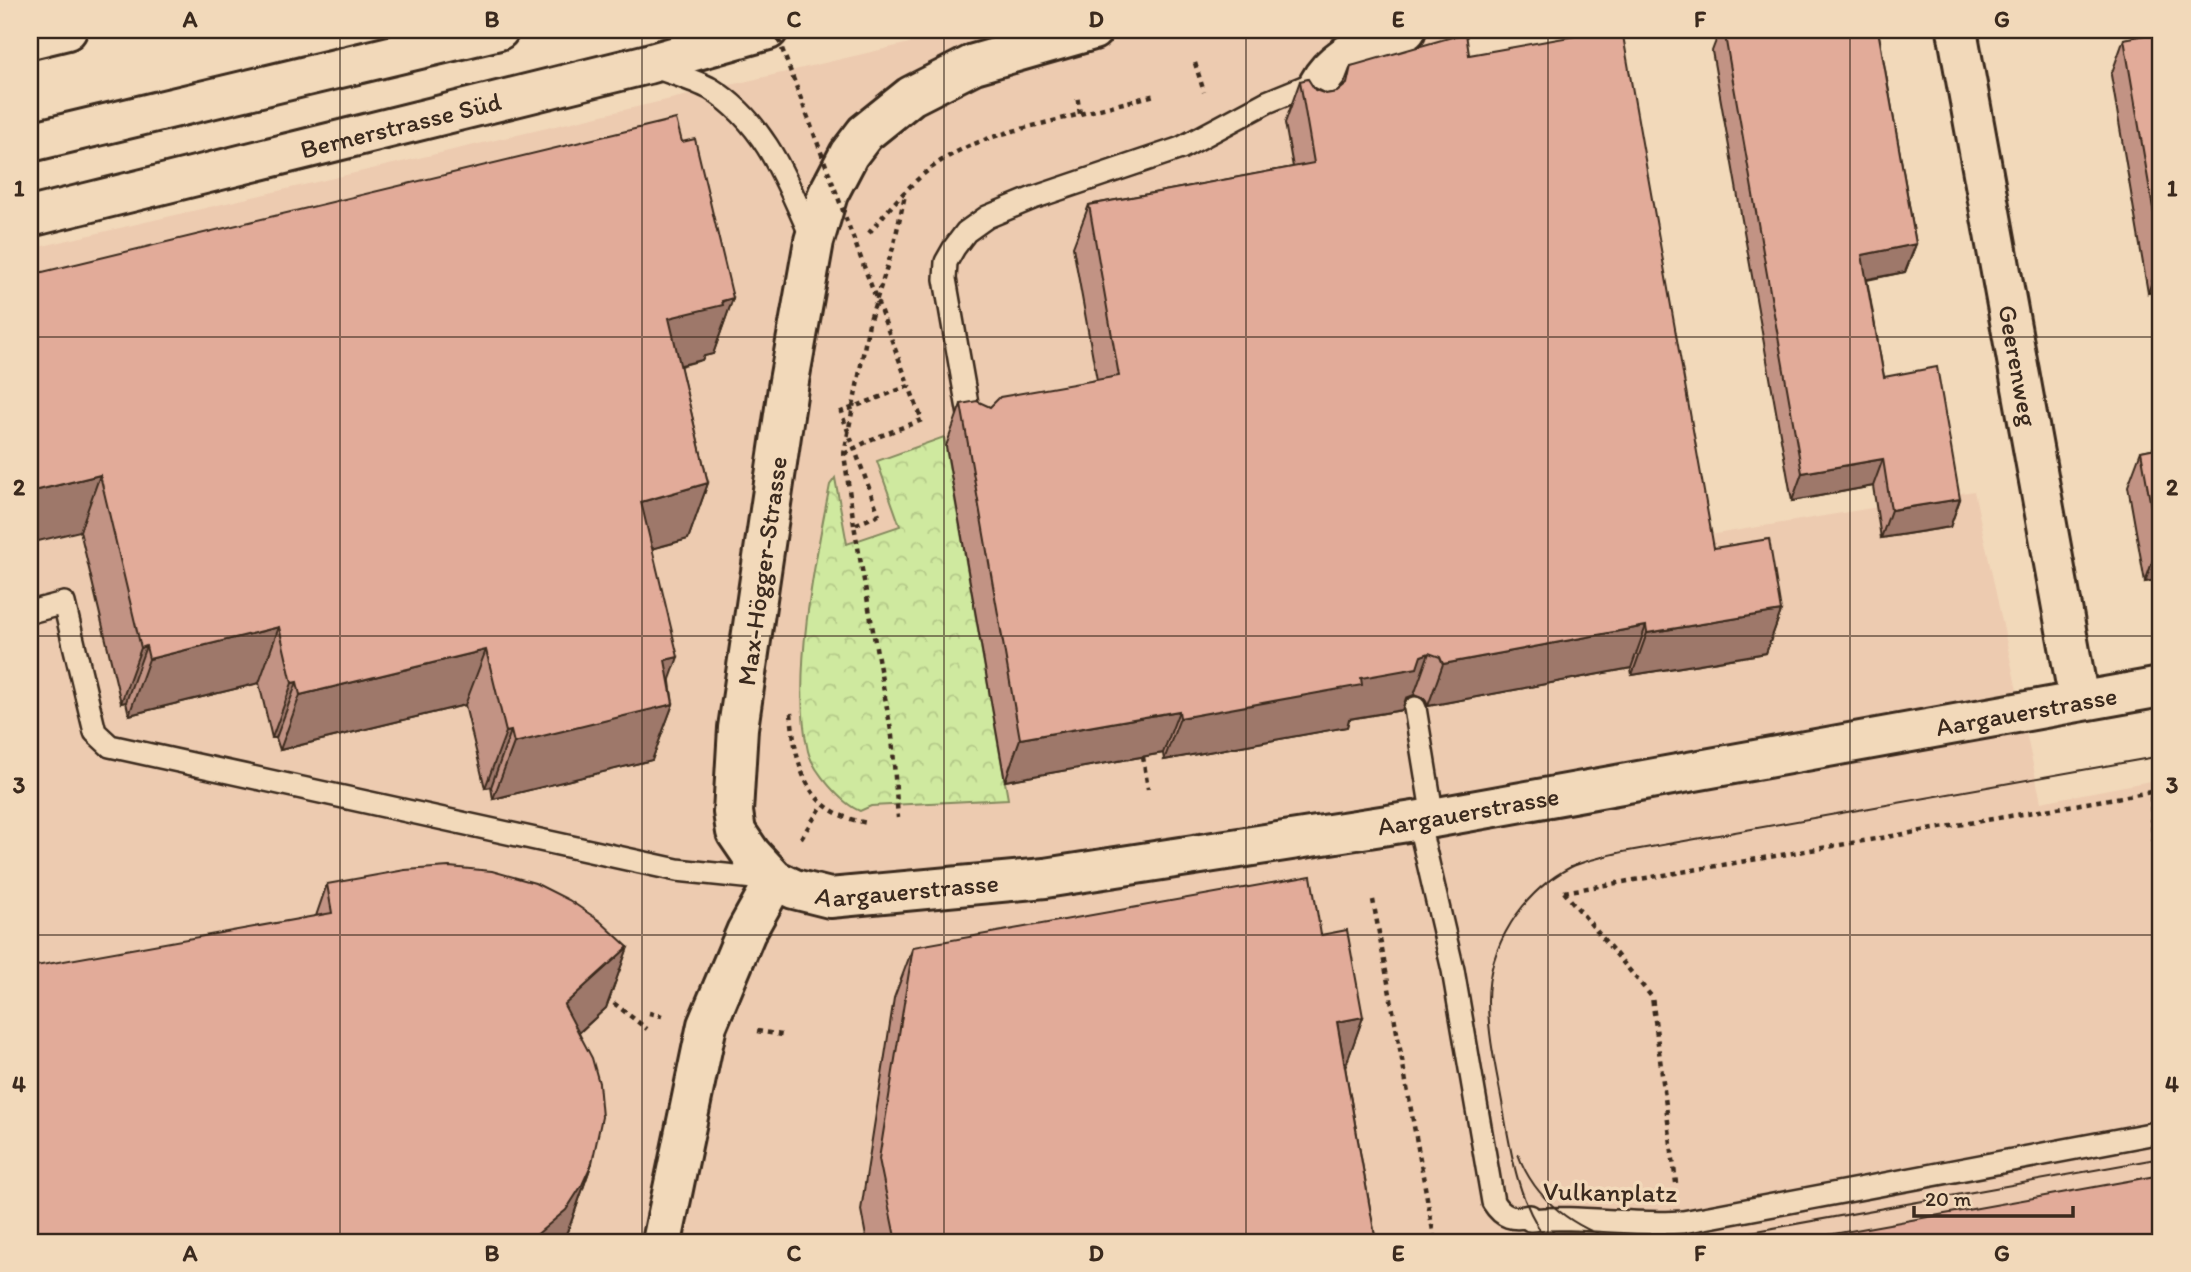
<svg xmlns="http://www.w3.org/2000/svg" width="2191" height="1272" viewBox="0 0 2191 1272" font-family="Itim,sans-serif">
<defs>
<pattern id="forest-crowns" width="20" height="18" patternUnits="userSpaceOnUse" patternTransform="scale(1.75)"><rect width="20" height="18" fill="#cfe99f"/><path d="M2 6a3 3 0 1 1 6 0M12 15a3 3 0 1 1 6 0" fill="none" stroke="#b3c888"/></pattern>
</defs>
<rect width="100%" height="100%" fill="#f2d9ba"/>
<filter id="ink" filterUnits="userSpaceOnUse"><feTurbulence type="fractalNoise" baseFrequency=".0143" numOctaves="2"/><feDisplacementMap in="SourceGraphic" scale="14" xChannelSelector="R" yChannelSelector="G"/><feConvolveMatrix kernelMatrix="1 2 1 2 8 2 1 2 1" color-interpolation-filters="sRGB"/></filter>
<g filter="url(#ink)">
<polygon fill="#edcbb0" points="965,30 1443,30 1553,561 1974,491 2041,802 2161,779 2161,1242 30,1242 30,249"/>
<path fill="url(#forest-crowns)" stroke="#858a5e" stroke-width="2" d="M944,437L1008,799L871,806L860,811C842,804 813,771 808,751C791,677 815,560 830,485L835,478L847,544L900,526L877,461Z"/>
<g fill="none" stroke-linecap="round" stroke-linejoin="round">
<defs>
<g id="lane">
<path d="M650,65C669,73 693,79 711,89C767,124 787,183 813,240"/>
<polyline points="972,432 945,279 946,262 954,248 966,232 987,217 1033,198 1181,148 1267,102 1321,80"/>
<polyline points="30,612 64,603 95,732 110,746 677,870 773,880"/>
<polyline points="1415,708 1433,818"/>
<path d="M1418,820L1453,970L1493,1202C1503,1218 1513,1220 1530,1216V1220C1581,1215 1631,1226 1683,1222L2161,1132"/>
</g>
<g id="street">
<path id="s1" d="M1957,30L2079,701"/>
<path d="M1313,114C1310,63 1366,42 1406,30"/>
<polyline points="662,1242 707,1025 746,932 775,880"/>
</g>
<g id="secondary">
<path id="s2" d="M1093,30L974,64L911,96L865,133L849,154L828,194L814,241L789,381L738,728L733,812L736,832L751,854L775,880L794,889L830,898L1045,878L1433,818L2161,687"/>
</g>
<g id="primary">
<path id="s3" d="M30,217L648,64L768,30"/>
</g>
<g id="highway">
<polyline points="30,39 67,30"/>
<polyline points="30,142 499,30"/>
</g>
</defs>
<use href="#lane" stroke="#3b2a1e" stroke-width="26"/>
<use href="#street" stroke="#3b2a1e" stroke-width="44"/>
<use href="#secondary" stroke="#3b2a1e" stroke-width="44"/>
<use href="#primary" stroke="#3b2a1e" stroke-width="44"/>
<use href="#highway" stroke="#3b2a1e" stroke-width="44"/>
<g stroke="#3b2a1e" stroke-width="4.5" stroke-dasharray="5 5" stroke-linecap="butt">
<polyline points="1195,63 1204,92"/>
<polyline points="1080,114 1155,95"/>
<path d="M869,233C892,205 918,173 951,155C990,133 1037,126 1080,114L1077,95"/>
<polyline points="844,454 872,439 922,420 909,386"/>
<polyline points="879,515 854,525 892,736 898,818"/>
<polyline points="854,525 844,454 869,323 893,248 905,195"/>
<path d="M791,713C796,769 806,813 868,823"/>
<polyline points="1143,757 1148,789"/>
<polyline points="801,838 822,806"/>
<polyline points="1564,892 2151,792 2161,1006"/>
<polyline points="1564,892 1652,997 1676,1183"/>
<polyline points="1373,900 1435,1242"/>
<polyline points="606,997 647,1029"/>
<polyline points="649,1013 662,1016"/>
<polyline points="757,1031 782,1035"/>
</g>
<use href="#lane" stroke="#f2d9ba" stroke-width="21"/>
<use href="#street" stroke="#f2d9ba" stroke-width="38"/>
<use href="#secondary" stroke="#f2d9ba" stroke-width="38"/>
<use href="#primary" stroke="#f2d9ba" stroke-width="38"/>
<use href="#highway" stroke="#f2d9ba" stroke-width="38"/>
<g stroke="#3b2a1e" stroke-width="2">
<path d="M1518,1154C1535,1201 1575,1229 1621,1242"/>
<path d="M1548,1242C1517,1200 1511,1153 1502,1102C1496,1069 1488,1035 1488,1001C1488,946 1522,892 1571,867C1587,860 1606,856 1623,852L2161,756"/>
<polyline points="1696,1242 2161,1158"/>
</g>
<polyline stroke="#3b2a1e" stroke-width="4.5" stroke-dasharray="5 5" stroke-linecap="butt" points="775,30 909,386 841,412 879,515"/>
</g>
<g fill="#c29384" stroke="#3b2a1e" stroke-width="2">
<polygon points="1720,30 1878,30 1916,244 1905,272 1867,280 1884,377 1960,499 1950,527 1881,538 1873,486 1792,501 1712,51"/>
<polygon points="2161,32 2161,290 2148,293 2111,75 2124,39"/>
<polygon points="1469,55 1714,548 1781,611 1766,653 1632,675 1631,668 1428,706 1425,699 1414,695 1406,698 1402,710 1349,719 1347,727 1164,760 1163,753 1005,781 946,446 961,404 990,407 1097,380 1073,247 1089,205 1293,167 1285,123 1300,81 1326,94 1337,92 1343,87 1351,66"/>
<polygon points="682,142 733,298 713,354 704,356 702,360 680,366 708,483 688,539 652,549 673,704 652,760 493,799 491,787 485,788 465,705 280,750 276,738 272,738 259,683 129,715 126,702 121,703 80,531 30,275"/>
<polygon points="2161,447 2161,579 2145,582 2128,486 2141,451"/>
<polygon points="327,884 628,947 606,1008 579,1033 592,1163 570,1225 562,1242 30,1242 316,916"/>
<polygon points="913,947 1363,1017 1345,1067 1376,1242 867,1242 861,1210 894,998"/>
</g>
<g fill="#9e786b" stroke="#3b2a1e" stroke-width="2">
<polygon points="1916,244 1905,272 1852,282 1862,255"/>
<polygon points="2161,257 2161,290 2148,293"/>
<polygon points="733,298 713,354 704,356 702,360 648,373 669,318"/>
<polygon points="1883,459 1873,486 1792,501 1802,473"/>
<polygon points="100,475 80,531 30,543 30,492"/>
<polygon points="708,483 688,539 621,557 641,502"/>
<polygon points="1960,499 1950,527 1881,538 1891,510"/>
<polygon points="2158,546 2161,546 2161,579 2145,582"/>
<polygon points="1781,611 1766,653 1632,675 1647,633"/>
<polygon points="1646,626 1631,668 1428,706 1443,664"/>
<polygon points="279,627 259,683 129,715 149,659"/>
<polygon points="146,646 126,702 121,703 141,648"/>
<polygon points="486,650 465,705 280,750 300,695"/>
<polygon points="1429,653 1414,695 1406,698 1402,710 1349,719 1347,727 1164,760 1180,718 1361,678"/>
<polygon points="678,657 660,707 673,704 652,760 493,799 514,743 665,660"/>
<polygon points="297,682 276,738 272,738 292,683"/>
<polygon points="1179,711 1163,753 1005,781 1020,739"/>
<polygon points="511,731 491,787 485,788 506,732"/>
<polygon points="628,947 606,1008 542,1066 564,1005"/>
<polygon points="1363,1017 1345,1068 1337,1022"/>
<polygon points="592,1163 570,1225 562,1242 528,1242"/>
</g>
<g fill="#e2ab99" stroke="#3b2a1e" stroke-width="2">
<polygon points="1609,30 1622,30 1714,548 1769,539 1781,611 1647,633 1646,626 1443,664 1440,657 1429,653 1421,656 1417,668 1361,678 1362,685 1180,718 1179,711 1020,739 961,404 977,401 990,407 1000,397 1119,376 1089,205 1314,163 1300,81 1308,79 1315,90 1326,94 1337,92 1347,84 1351,66 1466,33 1469,55"/>
<polygon points="1724,30 1878,30 1916,244 1862,255 1884,377 1937,367 1960,499 1891,510 1883,459 1802,473"/>
<polygon points="2161,32 2161,255 2124,39"/>
<polygon points="676,119 682,142 695,139 733,298 722,301 723,305 669,318 708,483 641,502 678,657 665,660 673,704 514,743 511,731 506,732 486,650 300,695 297,682 292,683 279,627 149,659 146,646 141,648 100,475 30,492 30,275"/>
<polygon points="2161,447 2161,546 2158,546 2141,451"/>
<polygon points="449,867 492,871 535,883 569,900 600,921 628,947 564,1005 592,1058 599,1083 602,1117 592,1163 582,1185 566,1210 528,1242 30,1242 30,967 332,913 327,884 405,870"/>
<polygon points="1311,876 1321,935 1347,930 1363,1017 1337,1022 1376,1242 896,1242 879,1159 913,947"/>
<polygon points="2161,1175 2161,1242 1789,1242"/>
</g>
</g>
<path fill="none" stroke="#3b2a1e" stroke-width="2" stroke-opacity="0.55" d="M340,30V1242M642,30V1242M944,30V1242M1246,30V1242M1548,30V1242M1850,30V1242M30,337H2161M30,636H2161M30,935H2161"/>
<g text-anchor="middle" stroke-width="7" stroke-linejoin="round" paint-order="stroke">
<g font-size="26" fill="#3b2a1e" stroke="#f2d9ba">
<text dy="9" stroke="none"><textPath href="#s3" startOffset="382">Bernerstrasse Süd</textPath></text>
<text dy="9" stroke="none"><textPath href="#s1" startOffset="341">Geerenweg</textPath></text>
<text transform="translate(762 571) rotate(-82)" y="9">Max-Högger-Strasse</text>
<text dy="9" stroke="none"><textPath href="#s2" startOffset="2303">Aargauerstrasse</textPath></text>
<text dy="9" stroke="none"><textPath href="#s2" startOffset="1736">Aargauerstrasse</textPath></text>
<text dy="9" stroke="none"><textPath href="#s2" startOffset="1169">Aargauerstrasse</textPath></text>
<text transform="translate(1610 1192) rotate(1)" y="9">Vulkanplatz</text>
</g>
</g>
<rect width="2191" height="1272" fill="none" stroke="#f2d9ba" stroke-width="77"/>
<path d="M1914 1206v10h159v-10" fill="none" stroke="#3b2a1e" stroke-width="3.5"/>
<text x="1925" y="1206" font-size="21" fill="#3b2a1e" stroke="#f2d9ba" stroke-width="5" paint-order="stroke">20 m</text>
<rect x="38" y="38" width="2114" height="1196" fill="none" stroke="#3b2a1e" stroke-width="2.5"/>
<g font-size="23" text-anchor="middle" font-weight="bold" fill="#3b2a1e">
<text x="190" y="27">A</text>
<text x="492" y="27">B</text>
<text x="794" y="27">C</text>
<text x="1096" y="27">D</text>
<text x="1398" y="27">E</text>
<text x="1700" y="27">F</text>
<text x="2002" y="27">G</text>
<text x="19" y="196">1</text>
<text x="2172" y="196">1</text>
<text x="19" y="495">2</text>
<text x="2172" y="495">2</text>
<text x="19" y="793">3</text>
<text x="2172" y="793">3</text>
<text x="19" y="1092">4</text>
<text x="2172" y="1092">4</text>
<text x="190" y="1261">A</text>
<text x="492" y="1261">B</text>
<text x="794" y="1261">C</text>
<text x="1096" y="1261">D</text>
<text x="1398" y="1261">E</text>
<text x="1700" y="1261">F</text>
<text x="2002" y="1261">G</text>
</g>
</svg>
